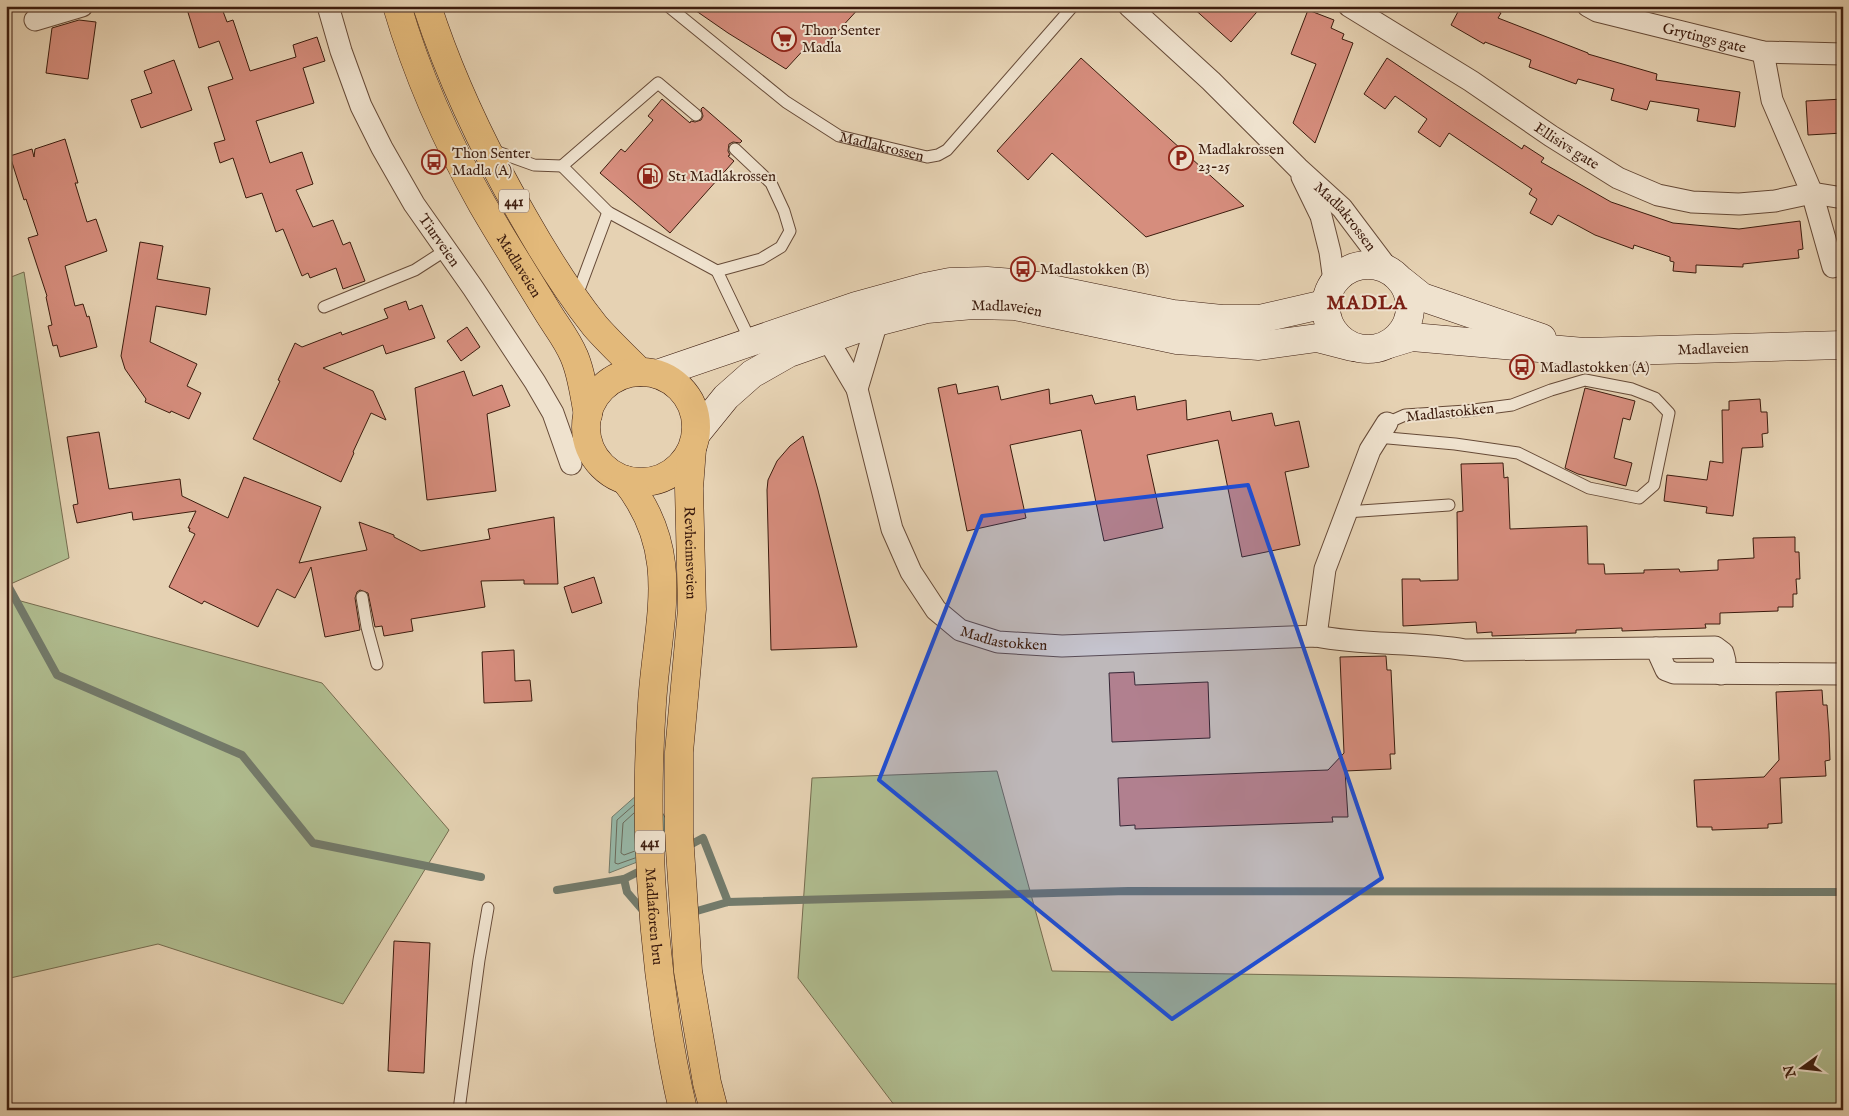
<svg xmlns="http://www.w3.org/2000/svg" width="1849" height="1116" viewBox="0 0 1849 1116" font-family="'IM FELL English',serif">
<rect width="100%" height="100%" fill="#e6d2b3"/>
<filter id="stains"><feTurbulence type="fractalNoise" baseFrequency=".004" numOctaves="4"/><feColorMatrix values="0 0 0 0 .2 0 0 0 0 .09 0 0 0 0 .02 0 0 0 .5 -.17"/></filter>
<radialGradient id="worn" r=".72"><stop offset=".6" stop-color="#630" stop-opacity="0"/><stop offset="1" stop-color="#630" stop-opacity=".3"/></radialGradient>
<g fill="#b0bd90" stroke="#766c4f">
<polygon points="24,272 69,558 6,586 6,279"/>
<polygon points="6,597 322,683 449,830 343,1004 158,944 6,979"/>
<polygon points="997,771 1052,971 1843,984 1843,1110 898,1110 798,978 812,778"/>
</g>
<polygon fill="#97b8a8" stroke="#737a6a" points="647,786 681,845 609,873 612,817"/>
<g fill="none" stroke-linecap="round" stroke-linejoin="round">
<g stroke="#6a6a5b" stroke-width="1">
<polyline points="634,805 617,820 615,863 618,864 635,858"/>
<polyline points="634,813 623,823 621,853 624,855 635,851"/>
</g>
<g stroke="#737a6a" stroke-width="8">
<polyline points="6,582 57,675 242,755 313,843 481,877"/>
<polyline points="686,847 703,838 728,902"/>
<polyline points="624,879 627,892 645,913"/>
<polyline points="557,890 624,879 644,869"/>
<polyline points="690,913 728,902 1128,891 1843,892"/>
</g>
</g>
<g fill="#d68d7d" stroke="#3c1c0e">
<polygon points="186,6 221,6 227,22 233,20 250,71 296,57 293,45 317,37 325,61 303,68 314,103 256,121 270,163 302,152 313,184 296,190 313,227 333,220 343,245 350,242 365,281 343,289 336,268 310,278 308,273 302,276 283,229 276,232 262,193 246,198 233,158 220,163 214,143 225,140 208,87 233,79 219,41 199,48"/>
<polygon points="689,6 861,6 817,54 808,45 786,69 728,33"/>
<polygon points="1191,6 1262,6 1231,42"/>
<polygon points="1461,6 1489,6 1501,13 1498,18 1588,53 1588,54 1657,74 1656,80 1740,92 1735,127 1697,121 1699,109 1650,101 1647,110 1611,100 1614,89 1578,79 1576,84 1529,67 1531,60 1485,42 1484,44 1451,25"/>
<polygon points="1308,10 1334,20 1331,28 1344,34 1342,39 1353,43 1315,143 1293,123 1316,64 1291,54"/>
<polygon points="79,20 96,22 88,79 46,73 52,28"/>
<polygon points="1081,58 1139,111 1244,206 1146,237 1052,153 1028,180 997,151"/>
<polygon points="1387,58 1522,149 1524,145 1544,158 1541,162 1611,202 1673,223 1739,229 1800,221 1803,249 1798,250 1799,258 1743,264 1743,267 1696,265 1696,273 1673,271 1674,262 1670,261 1670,257 1634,245 1633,249 1595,235 1558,215 1552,225 1530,213 1537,199 1529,194 1532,189 1449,133 1440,147 1418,132 1427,119 1395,96 1385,109 1364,94"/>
<polygon points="174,60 192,110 141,128 131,100 152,93 144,71"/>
<polygon points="662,99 690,123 691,121 695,122 701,120 703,116 701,109 703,107 742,141 740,143 733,142 729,144 728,151 730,155 728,156 734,161 670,233 600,173 621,149 625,152 653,120 648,116"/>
<polygon points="1843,99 1843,133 1808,135 1806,101"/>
<polygon points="65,139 78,183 75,183 87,222 96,219 107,251 65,266 75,306 83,304 87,317 89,316 97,347 60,357 57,345 53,346 48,326 52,325 46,297 47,296 28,238 38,235 26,199 24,200 10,156 32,149 34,157 35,149"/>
<polygon points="140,242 163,246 157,279 210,288 206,315 156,306 150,342 197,364 187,386 201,393 189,419 171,411 170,413 145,402 146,399 125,369 121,356"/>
<polygon points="406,301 409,310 422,305 435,338 386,354 383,345 323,368 373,391 386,420 371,413 353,452 354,453 341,482 253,439 280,381 278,380 295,343 302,347 341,332 342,335 388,318 384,309"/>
<polygon points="467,327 480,347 461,361 447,341"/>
<polygon points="464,371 473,396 502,385 510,406 487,414 496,491 427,500 415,388"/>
<polygon points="956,384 958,394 998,386 1001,400 1049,389 1050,404 1092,395 1095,404 1135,396 1137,410 1186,400 1187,420 1230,411 1232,421 1272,413 1275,426 1299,421 1309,467 1285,472 1300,545 1242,557 1218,440 1147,455 1163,528 1104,541 1081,430 1010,445 1026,518 967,531 938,388"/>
<polygon points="1585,388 1635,401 1630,420 1623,418 1614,458 1632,463 1626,486 1578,474 1565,468"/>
<polygon points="1760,399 1761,412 1767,412 1768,433 1762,434 1763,447 1742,448 1733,516 1706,513 1707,507 1664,501 1667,475 1707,480 1710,461 1723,463 1722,410 1729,410 1729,401"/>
<polygon points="99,432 109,489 180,479 182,496 228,518 244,477 321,507 299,563 367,550 359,522 394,535 394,537 421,551 490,539 488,529 554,517 558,584 524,584 524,580 481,581 485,607 411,619 413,631 384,636 382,626 375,627 368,593 360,590 357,592 355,598 360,630 325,637 311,567 295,598 277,589 258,627 204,601 202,604 169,587 195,534 189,531 190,528 188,528 196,511 133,520 132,512 77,523 73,505 78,504 67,437"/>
<polygon points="803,436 818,490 857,647 771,650 767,490 768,480 777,461 790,446"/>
<polygon points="1503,463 1504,478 1508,477 1510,529 1587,526 1588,564 1604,564 1605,574 1644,573 1644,570 1679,569 1680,572 1718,570 1718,560 1754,558 1753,538 1795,537 1795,552 1799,552 1800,579 1796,579 1797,594 1793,594 1793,607 1778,607 1778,611 1720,613 1720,624 1705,624 1706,628 1622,631 1622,628 1576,630 1576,633 1492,636 1492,632 1477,633 1476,622 1403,626 1402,579 1420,579 1420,581 1458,580 1457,512 1463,511 1461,464"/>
<polygon points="594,577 602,603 572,613 564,587"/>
<polygon points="514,650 515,681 530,680 532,701 484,703 482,652"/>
<polygon points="1386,656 1387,670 1391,670 1395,754 1390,754 1391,769 1345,771 1348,817 1332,817 1333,822 1135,829 1135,825 1120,826 1118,778 1328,770 1344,753 1340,657"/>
<polygon points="1134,672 1135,685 1208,682 1210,738 1112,742 1109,673"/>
<polygon points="1822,690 1823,705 1827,705 1829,732 1830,760 1825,761 1826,776 1780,778 1782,823 1768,824 1768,828 1712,830 1712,827 1697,827 1694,780 1764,777 1779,760 1776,692"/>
<polygon points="394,941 430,943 424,1073 388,1071"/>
</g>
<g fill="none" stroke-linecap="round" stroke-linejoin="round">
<defs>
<g id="lane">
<path id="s1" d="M668,6L786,102L839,136L927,157L938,155L947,150L1073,6"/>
<polyline points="696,115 658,83 562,166 608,212 717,271 751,342"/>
<polyline points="492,150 534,165 562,166"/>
<polyline points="717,271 761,259 781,247 790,231 784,211 771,183 735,149"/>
<polyline points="576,298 608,212"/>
<polyline points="324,307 415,270 446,250"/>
<polyline points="1377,437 1455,444 1518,453 1589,488 1639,498 1654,485 1669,413 1655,398 1632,389 1585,380 1551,390 1512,405 1466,411 1405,415 1387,423"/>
<polyline points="1346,512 1449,505"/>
<polyline points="362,597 367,627 377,664"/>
<polyline points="459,1110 479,960 488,908"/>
</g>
<g id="street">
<path id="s2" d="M328,6L341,51L361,106L382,148L414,204L473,288L535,382L553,413L571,464"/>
<path id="s3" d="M1129,6L1211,81L1298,168L1342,208L1388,269"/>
<path id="s4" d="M1349,6L1471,81L1551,136L1618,178L1658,195L1692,202L1739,204L1775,201L1812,193L1843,198"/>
<path id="s5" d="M1588,6L1597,11L1763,52L1843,54"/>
<polyline points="35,20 82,6"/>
<polyline points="1763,52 1772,100 1812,193 1833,267"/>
<polyline points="1302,177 1321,216 1330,252 1334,281"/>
<path id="s6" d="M828,340L857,389L892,529L911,572L936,610L960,630L998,642L1062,646L1316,636C1365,646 1415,641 1465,650L1656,648L1666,670L1674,673L1843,674"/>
<polyline points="857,389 877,322"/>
<polyline points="1316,636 1325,569 1370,450 1387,423"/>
<polyline points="1656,648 1715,647 1723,653 1725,661 1721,674"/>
</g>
<g id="secondary">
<circle cx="1368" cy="307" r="42"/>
<polyline points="1402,281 1422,297 1542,338"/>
<path id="s7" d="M1389,344L1412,337L1584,352L1843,345"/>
<polyline points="657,374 856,306 925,287 950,282 987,281 1027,284 1173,314 1222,319 1260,319 1325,304"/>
<path id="s8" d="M696,434L726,397L752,374L789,353L877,322L927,309L973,305L1015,306L1177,340L1259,346L1317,338L1352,347"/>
</g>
<g id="primary">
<path id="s9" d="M397,6C417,74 447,142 482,204C503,240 525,275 547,311C556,326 567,339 574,356C582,374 584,395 588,415"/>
<path d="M427,6C451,80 485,151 524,218C545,255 568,292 595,326C609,342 625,357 640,372"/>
<circle cx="641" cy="427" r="55"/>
<path id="s10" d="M692,449L689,488L692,609L679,752V834L688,971L707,1083L714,1110"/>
<path id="s11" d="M625,480C684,553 657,621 652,704C649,747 648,790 649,833C652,926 662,1019 683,1110"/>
</g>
</defs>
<use href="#lane" stroke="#664a37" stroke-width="13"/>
<use href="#street" stroke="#664a37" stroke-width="23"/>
<use href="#secondary" stroke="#3c1c0e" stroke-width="29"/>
<use href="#primary" stroke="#3c1c0e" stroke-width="29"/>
<use href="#lane" stroke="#efe2ce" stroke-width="11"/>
<use href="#street" stroke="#efe2ce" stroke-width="21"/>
<use href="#secondary" stroke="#efe2ce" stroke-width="28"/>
<use href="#primary" stroke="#e3b97a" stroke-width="28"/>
</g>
<path fill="#1d4ed8" fill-opacity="0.2" stroke="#1d4ed8" stroke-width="4" stroke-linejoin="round" d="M1248,485L1382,878L1172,1019L879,780L982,516Z"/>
<defs>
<symbol id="supermarket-ring" viewBox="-11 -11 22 22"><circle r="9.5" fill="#efe2ce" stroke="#8f2418" stroke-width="1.5"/><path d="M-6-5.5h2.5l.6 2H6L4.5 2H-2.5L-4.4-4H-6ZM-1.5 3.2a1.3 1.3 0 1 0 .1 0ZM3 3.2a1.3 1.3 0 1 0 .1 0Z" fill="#8f2418"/></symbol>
<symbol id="parking-ring" viewBox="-11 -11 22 22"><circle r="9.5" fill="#efe2ce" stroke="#8f2418" stroke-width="1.5"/><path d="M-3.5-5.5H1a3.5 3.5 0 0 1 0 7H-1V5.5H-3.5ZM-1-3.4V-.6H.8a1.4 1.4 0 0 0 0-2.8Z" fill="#8f2418"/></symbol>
<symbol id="bus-ring" viewBox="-11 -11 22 22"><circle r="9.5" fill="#efe2ce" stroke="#8f2418" stroke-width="1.5"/><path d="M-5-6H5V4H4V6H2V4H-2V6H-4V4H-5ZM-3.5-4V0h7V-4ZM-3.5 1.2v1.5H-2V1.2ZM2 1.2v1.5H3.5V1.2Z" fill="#8f2418"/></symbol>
<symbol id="fuel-ring" viewBox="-11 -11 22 22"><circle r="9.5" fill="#efe2ce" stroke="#8f2418" stroke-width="1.5"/><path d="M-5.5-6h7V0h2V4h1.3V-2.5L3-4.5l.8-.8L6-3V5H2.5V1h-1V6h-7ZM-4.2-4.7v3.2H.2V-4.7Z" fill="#8f2418"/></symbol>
</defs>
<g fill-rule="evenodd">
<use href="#supermarket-ring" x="770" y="25" width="28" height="28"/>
<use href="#parking-ring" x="1167" y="144" width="28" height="28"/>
<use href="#bus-ring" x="420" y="148" width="28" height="28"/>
<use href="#fuel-ring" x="636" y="162" width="28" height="28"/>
<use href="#bus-ring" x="1009" y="255" width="28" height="28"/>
<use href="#bus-ring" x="1508" y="353" width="28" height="28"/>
</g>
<g text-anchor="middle" stroke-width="4" stroke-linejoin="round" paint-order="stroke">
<g fill="#efe2ce" stroke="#725748" stroke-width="1">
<rect x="499" y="189.5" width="30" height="23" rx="4"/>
<rect x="635" y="830.5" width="30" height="23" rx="4"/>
</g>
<g font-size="14" font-weight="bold" fill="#3c1c0e">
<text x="514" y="206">441</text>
<text x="650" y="847">441</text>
</g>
<g font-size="15" fill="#3c1c0e" stroke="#efe2ce" text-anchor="start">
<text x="802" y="35">Thon Senter<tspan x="802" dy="17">Madla</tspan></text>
<text x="1198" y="154">Madlakrossen<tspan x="1198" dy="17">23-25</tspan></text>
<text x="452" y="158">Thon Senter<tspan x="452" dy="17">Madla (A)</tspan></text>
<text x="668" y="181">St1 Madlakrossen</text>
<text x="1040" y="274">Madlastokken (B)</text>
<text x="1540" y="372">Madlastokken (A)</text>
</g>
<g font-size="15" fill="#3c1c0e" stroke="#efe2ce">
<text dy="5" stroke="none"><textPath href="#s5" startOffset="121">Grytings gate</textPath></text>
<text dy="5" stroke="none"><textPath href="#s1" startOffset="259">Madlakrossen</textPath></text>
<text dy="5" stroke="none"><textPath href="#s4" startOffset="259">Ellisivs gate</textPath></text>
<text dy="5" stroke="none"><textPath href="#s3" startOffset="302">Madlakrossen</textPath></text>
<text dy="5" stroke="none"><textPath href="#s2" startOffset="261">Tiurveien</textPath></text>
<text dy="5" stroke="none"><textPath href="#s9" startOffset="288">Madlaveien</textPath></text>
<text dy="5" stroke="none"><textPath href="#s8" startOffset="350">Madlaveien</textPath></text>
<text dy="5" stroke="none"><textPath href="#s7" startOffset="326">Madlaveien</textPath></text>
<text transform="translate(1450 412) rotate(-6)" y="5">Madlastokken</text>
<text dy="5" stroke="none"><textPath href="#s10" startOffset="104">Revheimsveien</textPath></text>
<text dy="5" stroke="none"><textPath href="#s6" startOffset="370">Madlastokken</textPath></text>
<text dy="5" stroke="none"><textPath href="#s11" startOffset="446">Madlaforen bru</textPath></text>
</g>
<g font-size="20" font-weight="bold" letter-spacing="1" fill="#7a1f14" stroke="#efe2ce">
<text x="1367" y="309">MADLA</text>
</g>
</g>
<rect width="1849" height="1116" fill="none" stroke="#e6d2b3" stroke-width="25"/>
<rect x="8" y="8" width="1834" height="1101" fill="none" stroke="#3c1c0e" stroke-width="2.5"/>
<rect x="12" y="12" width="1824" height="1091" fill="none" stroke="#3c1c0e"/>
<g transform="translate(1802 1068) rotate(255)" stroke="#efe2ce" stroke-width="4" paint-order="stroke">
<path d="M0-4L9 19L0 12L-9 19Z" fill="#3c1c0e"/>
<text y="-8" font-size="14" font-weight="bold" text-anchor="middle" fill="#3c1c0e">N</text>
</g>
<rect width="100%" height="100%" filter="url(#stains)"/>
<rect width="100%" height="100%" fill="url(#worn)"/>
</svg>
